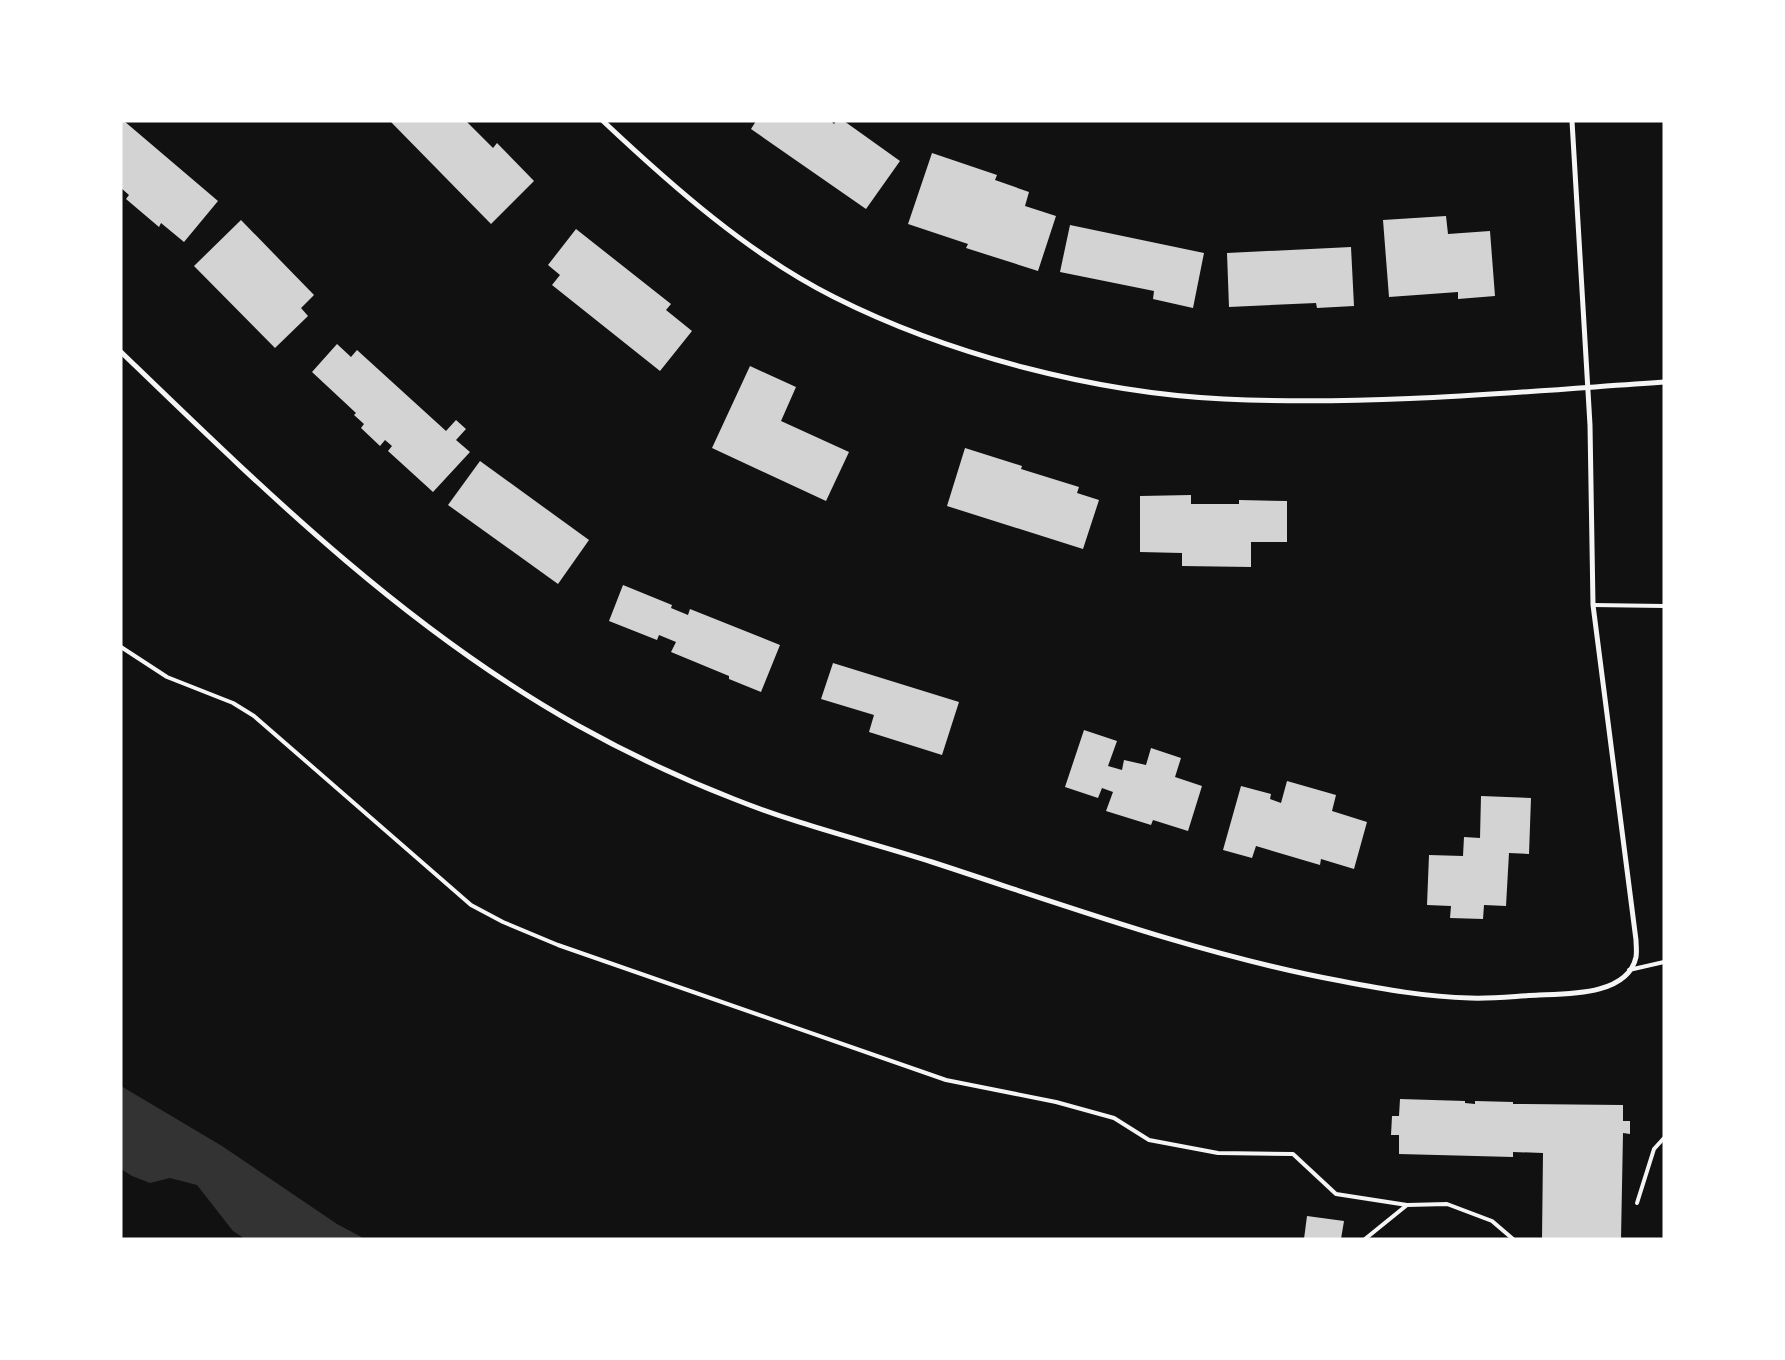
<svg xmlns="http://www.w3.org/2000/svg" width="1785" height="1360" viewBox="0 0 1785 1360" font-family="'Alegreya Sans',sans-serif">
<rect width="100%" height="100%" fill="#111"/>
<polygon fill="#333" points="121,1086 222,1146 337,1224 365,1239 245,1239 233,1231 197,1185 170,1178 150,1183 132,1176 121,1169"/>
<g fill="#d3d3d3">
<polygon points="121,121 124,121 218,201 184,242 161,223 159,227 126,199 129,195 121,188"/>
<polygon points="390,121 466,121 493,148 497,143 534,181 491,224"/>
<polygon points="756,121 831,121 834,124 836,121 844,121 900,161 866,209 751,129"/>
<polygon points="932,153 997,175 995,180 1029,192 1025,206 1056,216 1038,271 966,248 968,244 908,224"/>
<polygon points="1446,216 1448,234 1490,231 1495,296 1458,299 1458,292 1389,297 1383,220"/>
<polygon points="241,220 314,295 301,308 308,316 275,348 194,266"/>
<polygon points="1070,225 1204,253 1193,308 1153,299 1154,291 1060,272"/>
<polygon points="576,229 671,304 666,310 692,331 660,371 552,285 560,275 548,265"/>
<polygon points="1351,247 1354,306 1317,308 1316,303 1229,307 1227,253"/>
<polygon points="337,344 351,357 357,350 446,431 456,420 466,429 456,440 470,452 433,492 388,451 392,446 385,440 380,446 361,428 364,424 354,415 356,413 312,372"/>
<polygon points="750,366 796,387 781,421 849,452 826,501 712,448"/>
<polygon points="965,448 1022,466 1021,469 1079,487 1077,493 1099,500 1083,549 947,506"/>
<polygon points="480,461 589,540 558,584 448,505"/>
<polygon points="1191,495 1191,504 1239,504 1239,500 1287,501 1287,542 1251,542 1251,567 1182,566 1182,553 1140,552 1140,496"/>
<polygon points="623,585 672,605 671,608 688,615 690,609 780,645 761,692 729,679 729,676 671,652 676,642 659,635 657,640 609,621"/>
<polygon points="833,663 959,702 942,755 869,732 874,715 821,699"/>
<polygon points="1084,730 1117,741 1108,766 1122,770 1124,760 1146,765 1151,748 1181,758 1175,777 1202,786 1188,831 1153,820 1151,825 1106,811 1113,792 1102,788 1098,798 1065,787"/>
<polygon points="1287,781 1336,795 1332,811 1367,822 1354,869 1321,859 1320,865 1256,846 1252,858 1223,850 1241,786 1271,794 1270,799 1281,803"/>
<polygon points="1481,796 1531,798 1529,854 1509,853 1506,906 1484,905 1483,919 1450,918 1451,906 1427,905 1429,855 1463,856 1464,837 1480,838"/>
<polygon points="1400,1099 1465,1101 1465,1103 1475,1104 1475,1101 1513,1102 1513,1104 1623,1105 1623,1121 1630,1121 1630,1134 1623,1133 1621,1239 1542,1239 1543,1153 1513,1152 1513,1157 1399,1154 1399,1135 1391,1135 1392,1116 1399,1116"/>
<polygon points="1307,1216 1344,1221 1341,1239 1304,1239"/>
</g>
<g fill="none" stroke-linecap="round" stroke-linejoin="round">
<g stroke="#f5f5f5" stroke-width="4">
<polyline points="1593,605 1664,606"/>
<polyline points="121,647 167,677 233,703 254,716 471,905 503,922 558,945 946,1080 1056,1102 1114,1118 1149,1140 1218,1153 1293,1154 1336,1194 1407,1205 1447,1204 1492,1221 1513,1239"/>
<polyline points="1629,970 1664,962"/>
<polyline points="1637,1203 1654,1149 1664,1138"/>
<polyline points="1365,1239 1407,1205"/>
</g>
<g stroke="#f5f5f5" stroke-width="5">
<path d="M603,121C672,186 750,255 834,297C949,355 1096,393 1224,399C1371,406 1518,392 1664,382"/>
<path d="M121,352C263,489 404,628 577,725C627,753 680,778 734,799C799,825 866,841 932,862C1067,906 1201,955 1341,981C1383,989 1426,997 1470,998C1493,999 1516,996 1539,995C1569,994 1628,995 1636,957C1637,951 1636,945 1636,940L1593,605L1590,425L1572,121"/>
</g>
</g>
<rect width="1785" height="1360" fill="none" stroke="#ffffff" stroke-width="245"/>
</svg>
